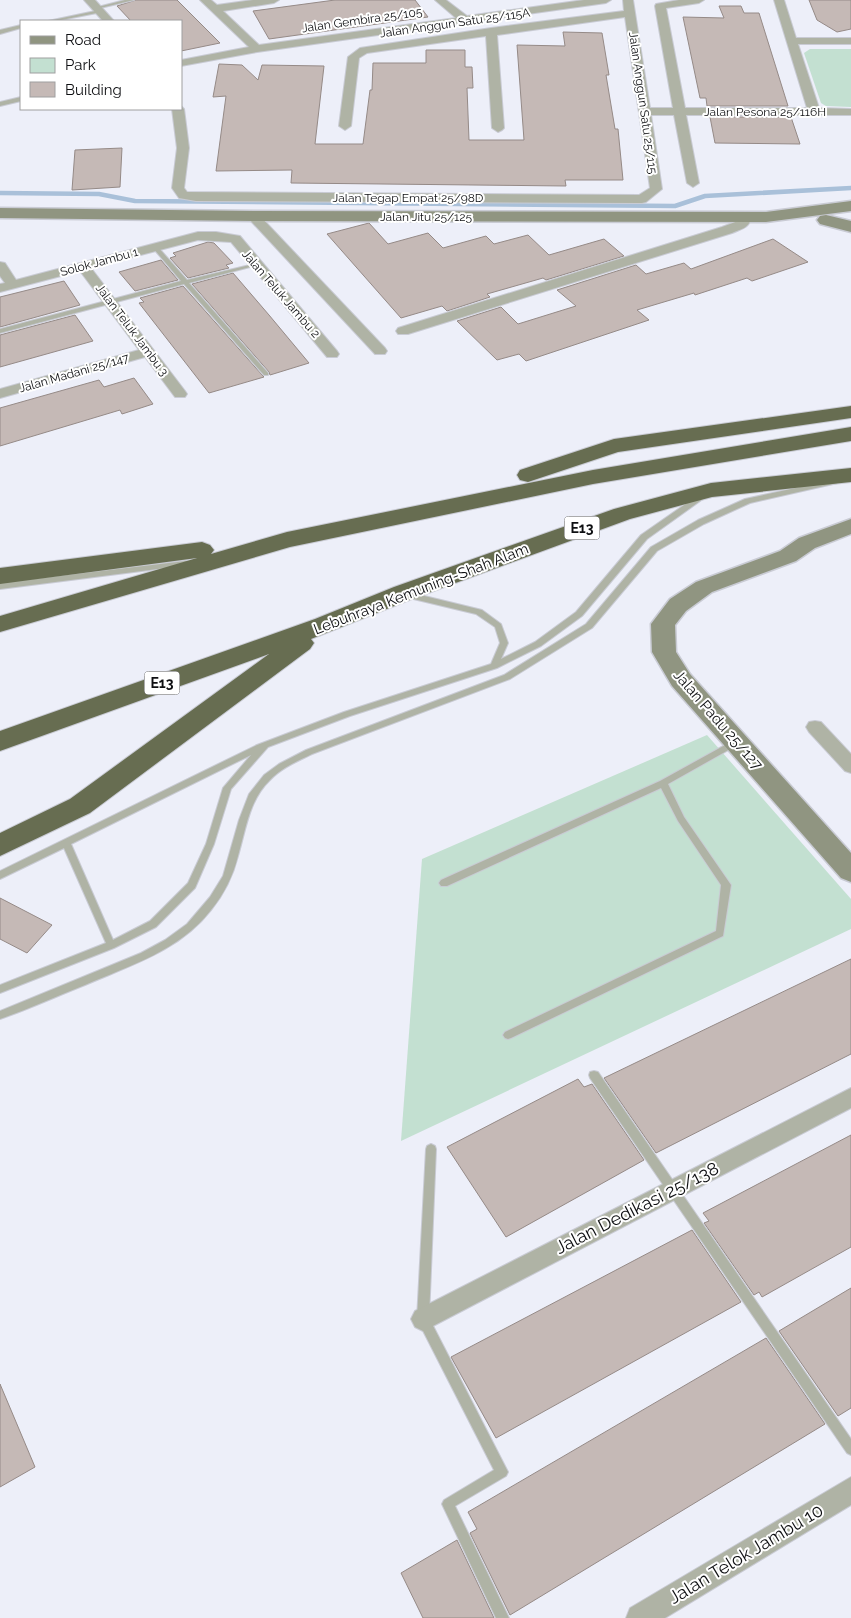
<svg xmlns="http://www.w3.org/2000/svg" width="851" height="1618" viewBox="0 0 851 1618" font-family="Raleway,sans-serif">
<rect width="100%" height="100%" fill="#edeff9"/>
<g fill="#c3e0d1">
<polygon points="810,49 851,49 851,107 826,106 821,103 804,53"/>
<polygon points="707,735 851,899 851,929 401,1141 422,859"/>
</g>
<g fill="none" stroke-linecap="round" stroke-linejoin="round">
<polyline stroke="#a9c0d9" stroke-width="4.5" points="0,193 99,194 135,201 675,206 705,196 851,188"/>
</g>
<g fill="#c5b9b6" stroke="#958a87">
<polygon points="136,0 177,0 220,43 181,51 181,21 131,21 117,6"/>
<polygon points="335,0 415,0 428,17 269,39 253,11"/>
<polygon points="809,0 851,0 851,29 837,32 817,20"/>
<polygon points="719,6 741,6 744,13 759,13 788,106 707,106 706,98 700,98 683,17 724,18"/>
<polygon points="563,32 602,33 609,75 606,75 615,129 618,129 623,180 565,180 566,186 291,183 292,170 216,171 226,96 213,97 219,64 242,65 258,80 262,65 324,66 315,144 363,144 370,90 372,90 373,63 426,63 426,50 465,50 465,67 472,67 473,88 467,88 469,140 524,140 517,45 565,46"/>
<polygon points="710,117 791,117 800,144 715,143"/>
<polygon points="122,148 120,187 72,190 75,150"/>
<polygon points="369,223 388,244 428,233 443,248 486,236 494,244 528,235 549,255 604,239 624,256 546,280 543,278 487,294 490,297 447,311 442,306 401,318 327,234"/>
<polygon points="773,239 808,262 752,281 747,278 695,295 694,293 637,310 649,320 526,361 519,354 497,360 457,321 501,307 518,324 576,306 557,290 636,265 646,274 684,263 691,269"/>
<polygon points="208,242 214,243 233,263 226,265 229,268 188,278 170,258 176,256 173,253"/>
<polygon points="161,260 178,280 135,291 119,272"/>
<polygon points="233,273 269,315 309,363 270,375 269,372 192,284"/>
<polygon points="64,281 80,305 0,327 0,297"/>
<polygon points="183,286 263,376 264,377 209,393 139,303 144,302 140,298"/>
<polygon points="75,315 93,341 0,367 0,335"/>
<polygon points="134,378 153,404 122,414 120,410 0,446 0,408 99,380 104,387"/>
<polygon points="0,898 52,925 27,953 0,939"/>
<polygon points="851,959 851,1054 656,1153 604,1078"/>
<polygon points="578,1079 584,1087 592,1084 644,1160 506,1237 447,1147"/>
<polygon points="851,1135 851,1247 762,1297 759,1292 754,1295 704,1223 709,1221 703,1213"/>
<polygon points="692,1230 741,1302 496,1438 451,1357"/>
<polygon points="851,1288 851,1408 838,1416 779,1331"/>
<polygon points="766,1338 825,1424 510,1615 470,1533 477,1529 468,1512"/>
<polygon points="0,1384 35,1467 0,1487"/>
<polygon points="457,1540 494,1618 423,1618 401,1573"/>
</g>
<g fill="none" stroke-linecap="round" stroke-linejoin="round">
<defs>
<g id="lane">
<polygon points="125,0 134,0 96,9 94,8"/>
<polygon points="100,10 102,10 102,12 56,21 48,21"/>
<polygon points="21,25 21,28 0,34 0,30"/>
<polygon points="21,97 21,101 0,106 0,102"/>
<polygon points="155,245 157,246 187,280 258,263 258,265 189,283 268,373 268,375 264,375 184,284 0,333 0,329 181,281 153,248 152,247"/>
<path d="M851,476V480L750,503L704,524L657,551L592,628L510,679L312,754C298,761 281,768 270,780C249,800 246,829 238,856C233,876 224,894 211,910C179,951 131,965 85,985C57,996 29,1009 0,1019V1011L141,953L165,940L187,924L210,897L223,876L239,820L249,794L264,775L279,764L306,750L504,675L586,624L651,547L698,520L745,499Z"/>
<path d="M700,494H706L707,496L647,539L582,616L541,646L497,668L350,716L268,747L231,789L214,844L195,888L156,927L114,948L0,993V985L106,943L64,848L0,879V871L257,745L344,712L491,664L500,643L495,627L476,614L405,597L404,595L405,593L408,592L482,610L501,624L508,643L501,659L535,642L576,612L641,535ZM251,755L223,788L206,844L188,883L150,921L113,940L71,844Z"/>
<polygon points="186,561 190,563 189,565 0,589 0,583"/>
<polygon points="736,739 740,742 739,744 668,784 684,817 731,885 723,936 511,1038 508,1039 505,1038 503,1035 505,1032 716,931 721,885 678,821 661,788 447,886 441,886 439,883 441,880 660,781"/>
<polygon points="594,1071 598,1072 851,1439 851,1455 847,1453 590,1078 589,1075 590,1072"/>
<polygon points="431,1144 435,1146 436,1149 429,1318 508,1472 506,1476 455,1506 509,1618 496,1618 442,1504 444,1500 494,1470 417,1319 426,1149 427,1146"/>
</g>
<g id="street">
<polygon points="84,0 95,0 114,21 103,21"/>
<polygon points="200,0 211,0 217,5 253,0 279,0 274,3 223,11 259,45 456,18 435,0 446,0 467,16 584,0 611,0 606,3 257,52 181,66 181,60 249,47"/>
<polygon points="623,0 633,0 650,108 673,108 655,6 656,4 679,0 704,0 699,3 666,8 685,108 807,108 774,0 784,0 796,38 851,38 851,44 798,44 819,108 851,109 851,115 686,115 699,183 693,187 687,183 674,115 651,115 662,189 646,202 642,203 196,201 179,198 172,188 177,148 172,109 181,109 181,106 184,109 189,148 184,188 187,192 639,195 650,188 625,17 497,35 504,128 502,130 498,132 492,128 486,36 367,53 359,58 351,126 345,130 339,126 348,57 360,48 491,28 624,11"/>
<polygon points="253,212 257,213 385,348 387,351 385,354 375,354 249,219 247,216"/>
<path d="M745,213L751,217C750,228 741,229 732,233L408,334H398L396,331L398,328L722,227L738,221L741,214Z"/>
<polygon points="198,232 216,232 240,236 337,351 339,354 337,357 327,357 231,242 198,240 91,268 185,391 187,394 185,397 175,397 145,357 0,398 0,389 139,350 80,271 0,292 0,284 5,283 0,276 0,262 5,263 16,280"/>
<polygon points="815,721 821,722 851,754 851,773 845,771 809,732 806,727 809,722"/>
<polygon points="851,1088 851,1108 431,1327 423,1331 415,1327 411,1319 415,1311"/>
<polygon points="851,1477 851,1505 665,1618 626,1618 630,1608"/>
</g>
<g id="secondary">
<polygon points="851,201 851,211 766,222 253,221 0,218 0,208 253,211 766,212"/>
<polygon points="826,215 851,221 851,232 820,224 817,220 820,216"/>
<polygon points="851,519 851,534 815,548 796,561 712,592 686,611 675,625 676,652 690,674 851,853 851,882 841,878 672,686 652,652 651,624 670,599 696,582 780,551 799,538"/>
</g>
<g id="highway">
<polygon points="851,406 851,418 618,452 528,482 520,480 517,475 520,470 614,439"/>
<polygon points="851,427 851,441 593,484 290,547 0,632 0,616 197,558 0,584 0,568 202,542 210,545 214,550 211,554 287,532 593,470"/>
<polygon points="851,468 851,482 712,497 630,519 412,599 311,639 314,643 310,649 90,813 0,856 0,833 70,799 269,654 0,751 0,731 315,619 394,587 614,509 711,483"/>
</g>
</defs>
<use href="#lane" stroke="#c9cbd4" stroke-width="2"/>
<use href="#street" stroke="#c9cbd4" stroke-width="2"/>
<use href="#secondary" stroke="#c9cbd4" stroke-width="3"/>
<use href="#highway" stroke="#c9cbd4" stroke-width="2"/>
<use href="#lane" fill="#afb3a5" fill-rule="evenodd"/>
<use href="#street" fill="#afb3a5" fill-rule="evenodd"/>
<use href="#secondary" fill="#909581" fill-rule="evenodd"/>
<use href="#highway" fill="#676d51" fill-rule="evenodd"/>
</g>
<g text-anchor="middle" stroke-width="4" stroke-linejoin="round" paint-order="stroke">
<g font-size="12" fill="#0e0f12" stroke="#fff">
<text transform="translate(362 20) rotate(-8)" y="4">Jalan Gembira 25/105</text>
<text transform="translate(455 23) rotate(-8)" y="4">Jalan Anggun Satu 25/115A</text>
<text transform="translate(643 103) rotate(82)" y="4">Jalan Anggun Satu 25/115</text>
<text x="765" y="116">Jalan Pesona 25/116H</text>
<text x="408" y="202">Jalan Tegap Empat 25/98D</text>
<text x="426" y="221">Jalan Jitu 25/125</text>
<text transform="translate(99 262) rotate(-15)" y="4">Solok Jambu 1</text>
<text transform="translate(281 294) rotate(49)" y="4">Jalan Teluk Jambu 2</text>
<text transform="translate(132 330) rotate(53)" y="4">Jalan Teluk Jambu 3</text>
<text transform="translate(74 373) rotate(-16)" y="4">Jalan Madani 25/147</text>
</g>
<g fill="#fff" stroke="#565759" stroke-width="1">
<rect x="564.5" y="516.5" width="35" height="23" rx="4"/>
<rect x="144.5" y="671.5" width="35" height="23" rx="4"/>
</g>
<g font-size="14" font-weight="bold" fill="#0e0f12">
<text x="582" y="533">E13</text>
<text x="162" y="688">E13</text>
</g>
<g font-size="15" fill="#0e0f12" stroke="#fff">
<text transform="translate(421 589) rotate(-21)" y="5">Lebuhraya Kemuning-Shah Alam</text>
<text transform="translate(718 720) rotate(49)" y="5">Jalan Padu 25/127</text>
</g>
<g font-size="18" fill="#0e0f12" stroke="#fff">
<text transform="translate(637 1208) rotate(-27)" y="6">Jalan Dedikasi 25/138</text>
<text transform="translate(746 1554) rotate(-31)" y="6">Jalan Telok Jambu 10</text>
</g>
</g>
<rect x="20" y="20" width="162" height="90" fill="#ffffff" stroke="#9f9fa0"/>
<rect x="30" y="36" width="25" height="8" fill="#909581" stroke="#9f9fa0"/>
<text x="65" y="45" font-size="15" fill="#0e0f12">Road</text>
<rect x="30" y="58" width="25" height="15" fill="#c3e0d1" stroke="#9f9fa0"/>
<text x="65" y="70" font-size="15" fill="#0e0f12">Park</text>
<rect x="30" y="82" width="25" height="15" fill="#c5b9b6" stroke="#9f9fa0"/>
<text x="65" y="95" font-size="15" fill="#0e0f12">Building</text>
</svg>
